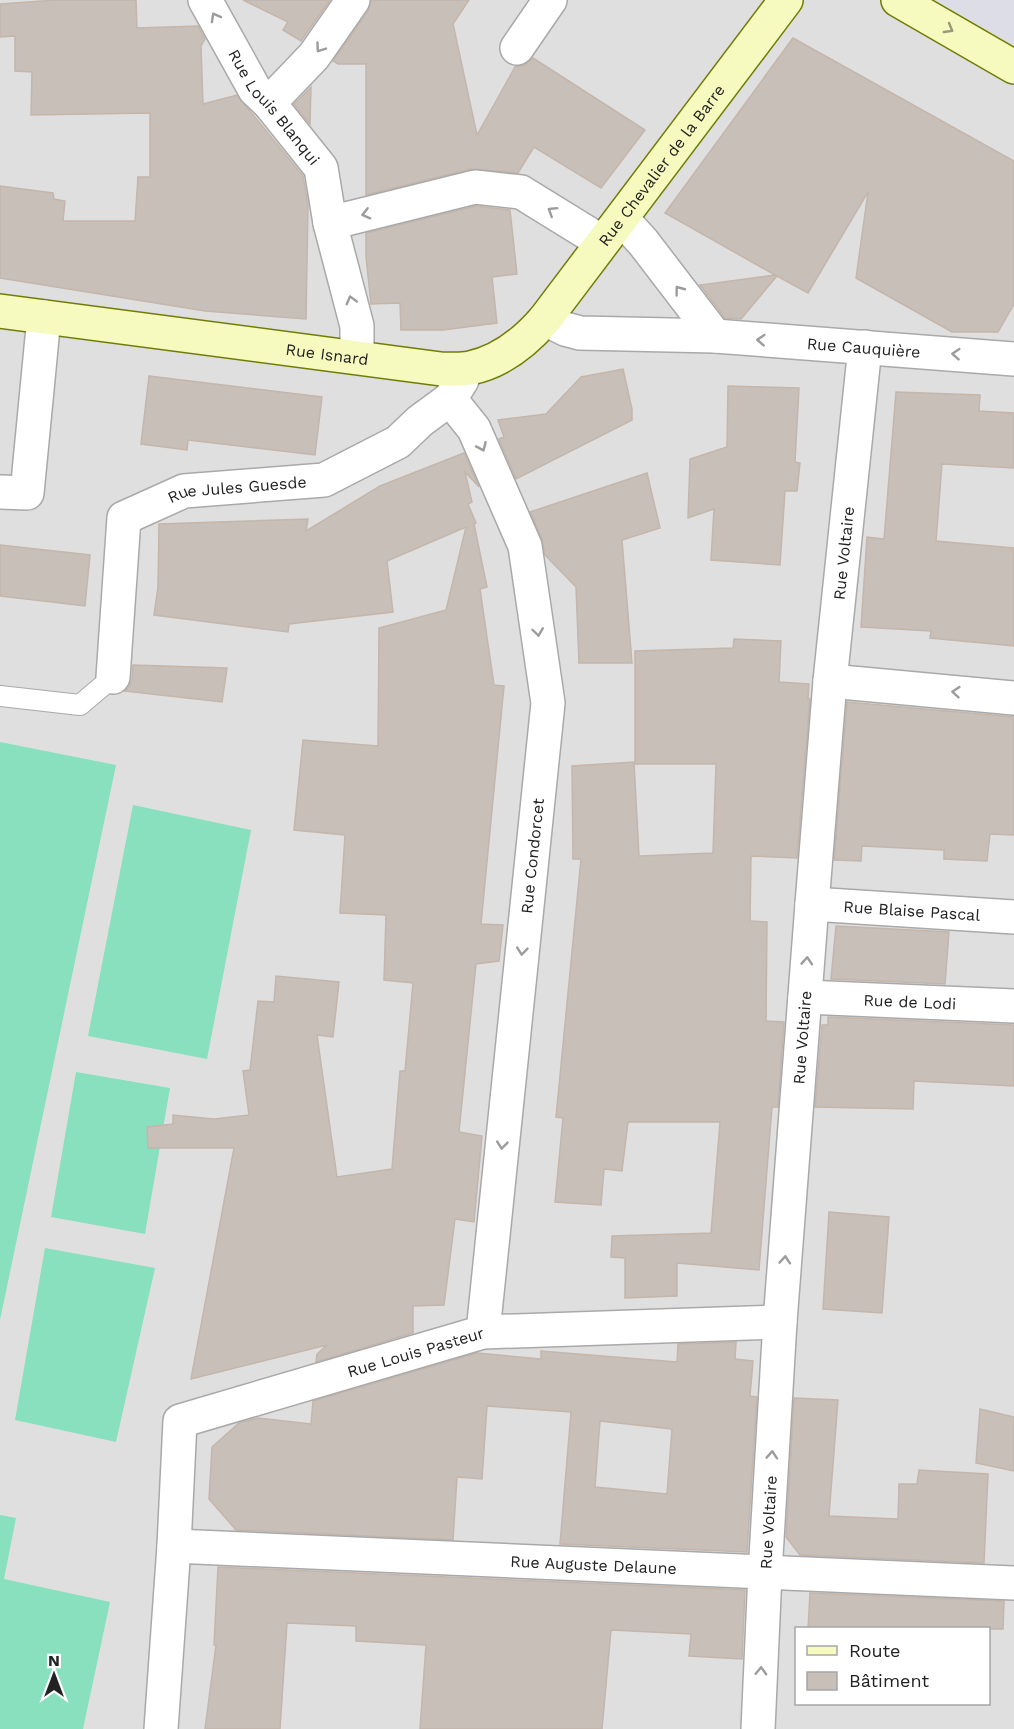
<svg xmlns="http://www.w3.org/2000/svg" width="1014" height="1729" viewBox="0 0 1014 1729" font-family="'Work Sans',sans-serif">
<rect width="100%" height="100%" fill="#f2efe9"/>
<path fill="#e0dfdf" fill-rule="evenodd" d="M0,0H1014V1729H0ZM796,1628H988V1704H796Z"/>
<g fill="#88e0be">
<polygon points="0,742 116,765 0,1320"/>
<polygon points="133,805 251,830 207,1059 88,1036"/>
<polygon points="76,1072 170,1088 145,1234 51,1217"/>
<polygon points="45,1248 155,1268 116,1442 15,1420"/>
<polygon points="0,1515 16,1518 4,1579 110,1602 83,1729 0,1729"/>
</g>
<polygon fill="#dddde8" points="938,0 1014,0 1014,45"/>
<g fill="#c7bfb8" stroke="#c4b6ab" stroke-width="1.5" fill-rule="evenodd">
<polygon points="56,0 136,0 137,28 198,26 205,39 201,46 203,104 237,95 303,176 308,205 306,319 205,311 0,278 0,186 53,193 54,199 65,201 63,221 135,221 138,177 150,177 150,113 31,115 32,72 15,71 15,36 0,37 0,4"/>
<polygon points="243,0 330,0 301,41 283,30 288,22"/>
<polygon points="371,0 469,0 453,24 477,135 515,67 525,65 533,58 645,130 601,188 534,147 518,173 471,169 366,195 366,64 338,64 333,61 368,11"/>
<polygon points="793,38 1014,161 1014,304 998,332 952,332 856,278 868,192 808,293 777,276 741,319 725,318 700,285 775,275 665,213"/>
<polygon points="311,87 310,124 294,104"/>
<polygon points="476,206 510,210 517,274 492,277 497,323 443,330 401,330 400,303 371,304 366,257 366,233"/>
<polygon points="623,369 632,409 632,420 516,479 499,439 504,437 498,420 546,414 581,377"/>
<polygon points="149,376 322,397 315,455 188,440 187,450 141,444"/>
<polygon points="728,386 799,388 795,462 800,463 797,491 785,491 780,565 711,560 714,509 688,518 690,459 727,447"/>
<polygon points="896,392 980,395 979,411 1014,413 1014,468 942,464 936,541 1014,548 1014,646 930,638 931,631 861,627 867,537 884,539"/>
<polygon points="464,453 479,487 465,472 472,502 468,504 476,523 474,524 487,587 480,589 494,685 504,686 481,924 503,925 499,961 476,964 459,1132 482,1136 474,1222 455,1219 444,1305 413,1306 413,1333 316,1362 317,1354 327,1345 191,1379 234,1148 148,1148 147,1127 173,1124 173,1115 214,1119 249,1115 243,1071 250,1070 258,1001 274,1002 276,976 339,982 333,1037 317,1035 337,1177 392,1169 400,1071 405,1071 413,983 384,980 386,915 340,913 345,835 294,830 303,740 378,746 379,628 446,610 466,527 387,561 393,612 289,624 288,632 154,615 158,587 159,524 308,519 306,531 380,486"/>
<polygon points="647,473 660,528 622,540 632,663 579,663 576,587 545,555 542,539 530,512"/>
<polygon points="0,545 90,555 85,606 0,596"/>
<polygon points="734,639 781,641 779,682 809,684 808,699 810,699 797,858 751,856 750,921 767,922 766,1021 784,1022 778,1107 772,1107 759,1270 677,1263 677,1296 625,1298 625,1258 611,1257 612,1236 711,1233 720,1122 628,1122 622,1171 604,1169 601,1205 555,1202 563,1118 556,1117 581,859 573,859 572,766 634,762 639,856 713,853 716,764 635,764 635,651 733,648"/>
<polygon points="133,665 227,668 222,702 124,691 129,687 132,679"/>
<polygon points="847,702 1014,717 1014,835 990,834 987,861 944,859 944,850 862,846 861,861 834,860"/>
<polygon points="836,926 949,932 945,984 831,979"/>
<polygon points="828,1017 1014,1025 1014,1086 914,1081 913,1109 815,1107 822,1025 828,1025"/>
<polygon points="829,1212 889,1217 882,1313 823,1309"/>
<path d="M736,1342L735,1359L753,1361L750,1396L757,1397L747,1552L560,1544L571,1412L487,1406L482,1479L457,1477L453,1540L236,1530L209,1499L212,1447L239,1423L258,1418L311,1424L313,1401L477,1353L541,1359V1351L677,1362L678,1344ZM600,1421L672,1429L667,1494L595,1487Z"/>
<polygon points="794,1398 838,1400 829,1516 898,1519 899,1484 917,1484 919,1470 988,1474 984,1563 800,1555 786,1537"/>
<polygon points="980,1409 1014,1417 1014,1471 976,1463"/>
<polygon points="218,1567 745,1590 742,1659 689,1656 691,1634 611,1630 602,1729 420,1729 426,1645 356,1641 356,1626 287,1623 280,1729 205,1729 216,1645 214,1645"/>
<polygon points="810,1593 1004,1601 1003,1629 808,1629"/>
</g>
<g fill="none" stroke-linecap="round" stroke-linejoin="round">
<defs>
<polyline id="lane" points="0,696 80,705 113,677"/>
<g id="street">
<path id="s1" d="M205,0L255,90L269,103L321,168L330,223L357,326V357"/>
<polyline points="517,48 550,0"/>
<polyline points="269,103 314,56 353,0"/>
<polyline points="622,219 643,242 715,336"/>
<polyline points="330,223 475,187 521,192 602,242"/>
<path id="s2" d="M545,319L565,329L580,333L715,336L1014,359"/>
<polyline points="450,399 474,429 525,546 548,703 483,1332"/>
<polyline points="0,492 27,493 44,317"/>
<path id="s3" d="M113,677L124,518L184,491L324,480L398,442L420,421L450,399L462,380"/>
<polyline points="830,681 1014,698"/>
<path id="s4" d="M812,904L1014,917"/>
<path id="s5" d="M805,997L1014,1006"/>
<path id="s6" d="M174,1546L1014,1583"/>
<path id="s7" d="M161,1729L174,1546L180,1421L483,1332L780,1322"/>
<path id="s8" d="M758,1729L765,1573L780,1322L812,904L830,681L865,347"/>
</g>
<g id="secondary">
<polyline points="898,0 1014,67"/>
<path id="s9" d="M0,311L441,369C450,369 461,370 470,368C500,362 526,341 545,319L786,0"/>
</g>
</defs>
<use href="#lane" stroke="#a9a9a9" stroke-width="22"/>
<use href="#street" stroke="#a9a9a9" stroke-width="36"/>
<use href="#secondary" stroke="#707d05" stroke-width="36"/>
<use href="#lane" stroke="#fff" stroke-width="20"/>
<use href="#street" stroke="#fff" stroke-width="33"/>
<use href="#secondary" stroke="#f7fabf" stroke-width="33"/>
</g>
<defs><path id="oneway-chevron" d="M-2-3.5L2.5 0L-2 3.5" fill="none" stroke-width="1.6" stroke-linecap="round" stroke-linejoin="round" transform="scale(1.5)"/></defs>
<g stroke="#9c9c9c">
<use href="#oneway-chevron" transform="translate(215 17) rotate(-119)"/>
<use href="#oneway-chevron" transform="translate(320 48) rotate(125)"/>
<use href="#oneway-chevron" transform="translate(552 211) rotate(-148)"/>
<use href="#oneway-chevron" transform="translate(366 214) rotate(166)"/>
<use href="#oneway-chevron" transform="translate(679 290) rotate(-127)"/>
<use href="#oneway-chevron" transform="translate(351 300) rotate(-105)"/>
<use href="#oneway-chevron" transform="translate(761 340) rotate(-176)"/>
<use href="#oneway-chevron" transform="translate(956 354) rotate(-176)"/>
<use href="#oneway-chevron" transform="translate(482 447) rotate(66)"/>
<use href="#oneway-chevron" transform="translate(538 632) rotate(82)"/>
<use href="#oneway-chevron" transform="translate(956 692) rotate(-175)"/>
<use href="#oneway-chevron" transform="translate(522 951) rotate(96)"/>
<use href="#oneway-chevron" transform="translate(807 961) rotate(-86)"/>
<use href="#oneway-chevron" transform="translate(502 1145) rotate(96)"/>
<use href="#oneway-chevron" transform="translate(785 1260) rotate(-86)"/>
<use href="#oneway-chevron" transform="translate(772 1455) rotate(-86)"/>
<use href="#oneway-chevron" transform="translate(761 1671) rotate(-88)"/>
</g>
<use stroke="#979978" href="#oneway-chevron" transform="translate(949 29) rotate(30)"/>
<g text-anchor="middle" stroke-width="5" stroke-linejoin="round" paint-order="stroke">
<g font-size="16" fill="#222" stroke="#fff">
<text dy="6" stroke="none"><textPath href="#s1" startOffset="128">Rue Louis Blanqui</textPath></text>
<text dy="6" stroke="none"><textPath href="#s9" startOffset="758">Rue Chevalier de la Barre</textPath></text>
<text dy="6" stroke="none"><textPath href="#s2" startOffset="322">Rue Cauquière</textPath></text>
<text dy="6" stroke="none"><textPath href="#s9" startOffset="330">Rue Isnard</textPath></text>
<text dy="6" stroke="none"><textPath href="#s3" startOffset="278">Rue Jules Guesde</textPath></text>
<text dy="6" stroke="none"><textPath href="#s8" startOffset="1179">Rue Voltaire</textPath></text>
<text transform="translate(532 856) rotate(-84)" y="6">Rue Condorcet</text>
<text dy="6" stroke="none"><textPath href="#s4" startOffset="100">Rue Blaise Pascal</textPath></text>
<text dy="6" stroke="none"><textPath href="#s5" startOffset="105">Rue de Lodi</textPath></text>
<text dy="6" stroke="none"><textPath href="#s8" startOffset="693">Rue Voltaire</textPath></text>
<text dy="6" stroke="none"><textPath href="#s7" startOffset="554">Rue Louis Pasteur</textPath></text>
<text dy="6" stroke="none"><textPath href="#s8" startOffset="207">Rue Voltaire</textPath></text>
<text dy="6" stroke="none"><textPath href="#s6" startOffset="420">Rue Auguste Delaune</textPath></text>
</g>
</g>
<rect x="795" y="1627" width="195" height="78" fill="#ffffff" stroke="#a7a7a7" stroke-width="1.5"/>
<rect x="807" y="1646" width="30" height="9" fill="#f7fabf" stroke="#a7a7a7" stroke-width="1.5"/>
<text x="849" y="1657" font-size="18" fill="#222222">Route</text>
<rect x="807" y="1672" width="30" height="18" fill="#c7bfb8" stroke="#a7a7a7" stroke-width="1.5"/>
<text x="849" y="1687" font-size="18" fill="#222222">Bâtiment</text>
<g transform="translate(54 1675)" stroke="#ffffff" stroke-width="4.5" paint-order="stroke">
<path d="M0-4.5L10 22L0 15L-10 22Z" fill="#222222"/>
<text y="-9" font-size="16" font-weight="bold" text-anchor="middle" fill="#222222">N</text>
</g>
</svg>
